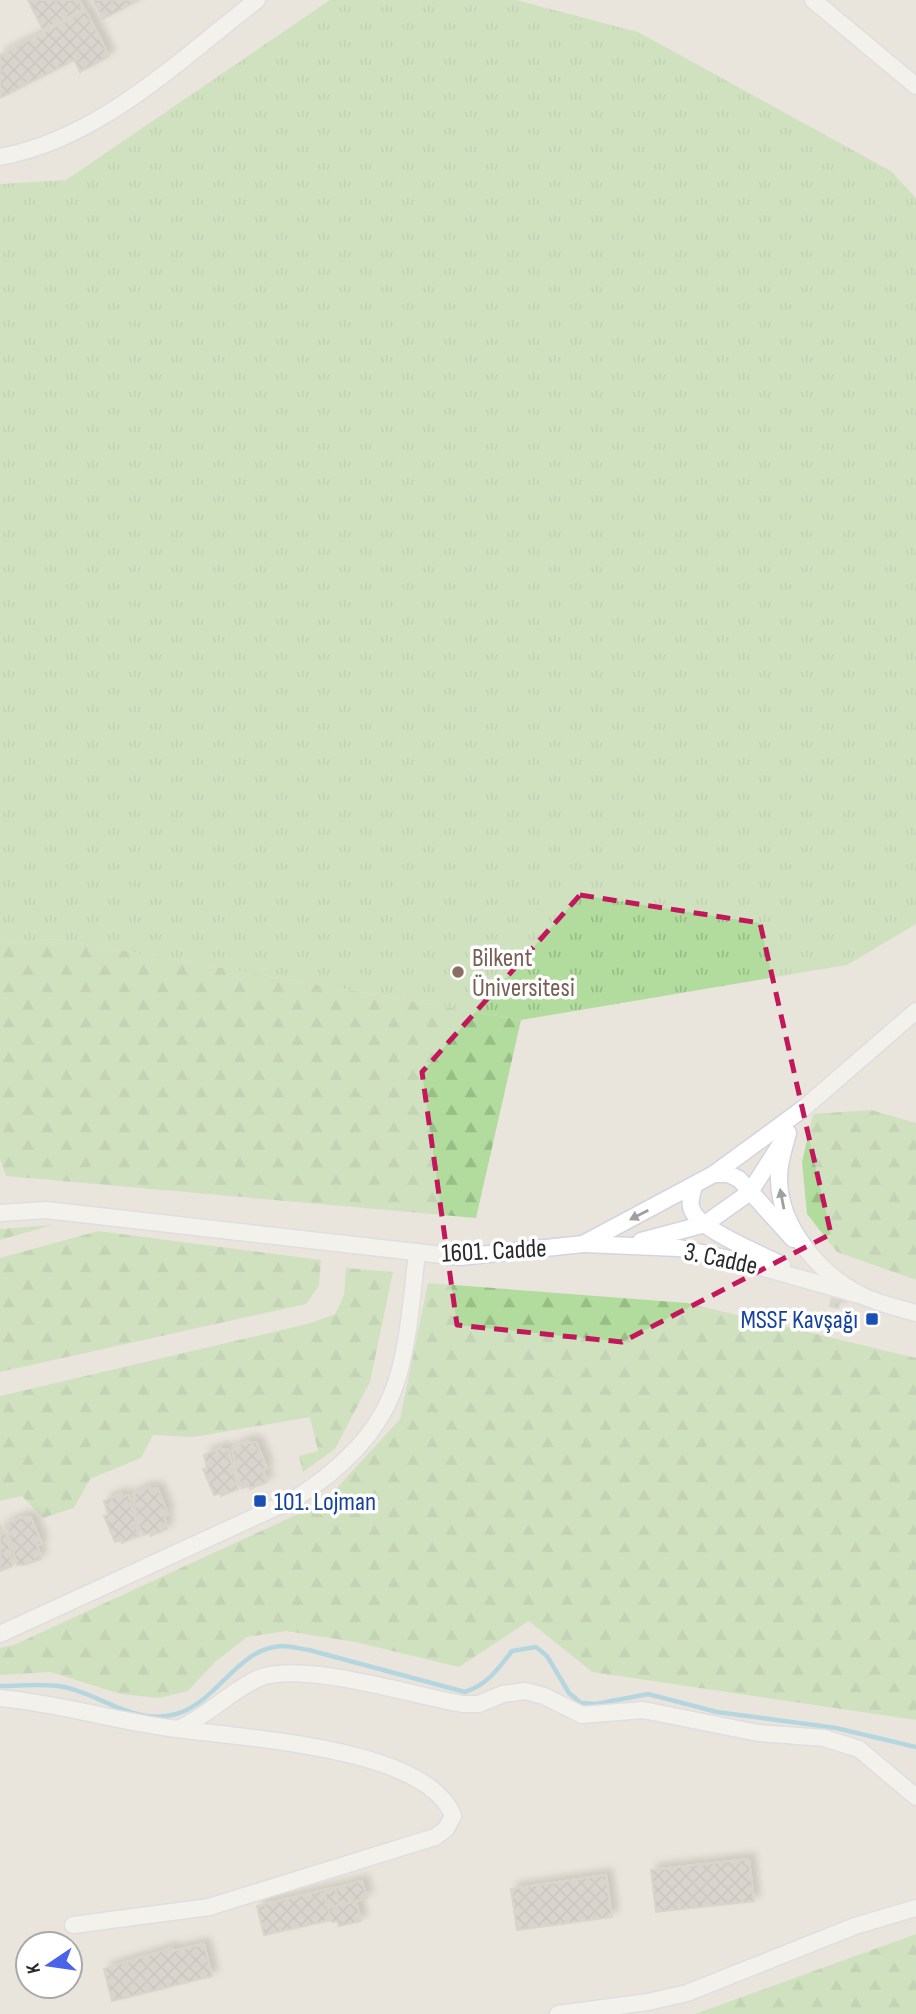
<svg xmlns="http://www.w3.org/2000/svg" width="916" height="2014" viewBox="0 0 916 2014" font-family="'Sofia Sans Condensed',sans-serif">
<defs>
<pattern id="grass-tufts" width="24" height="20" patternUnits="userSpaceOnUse" patternTransform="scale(1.75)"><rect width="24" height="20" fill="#b1dc9d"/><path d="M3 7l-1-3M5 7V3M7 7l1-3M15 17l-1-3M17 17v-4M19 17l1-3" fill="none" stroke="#98bd87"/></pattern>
<pattern id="forest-firs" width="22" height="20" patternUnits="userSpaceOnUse" patternTransform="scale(1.75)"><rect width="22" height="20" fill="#b1dc9d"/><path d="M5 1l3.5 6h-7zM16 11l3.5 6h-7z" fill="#98bd87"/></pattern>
<pattern id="building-cross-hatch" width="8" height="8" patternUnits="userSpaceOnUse" patternTransform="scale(1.75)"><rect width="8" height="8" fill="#c6c1bc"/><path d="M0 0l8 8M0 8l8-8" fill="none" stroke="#aaa6a2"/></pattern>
<filter id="shadow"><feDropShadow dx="6" dy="-6" stdDeviation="3.5" flood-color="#0004"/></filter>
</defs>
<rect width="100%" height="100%" fill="#eae5dc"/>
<polygon fill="url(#grass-tufts)" points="330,0 516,0 638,32 891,171 916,198 916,924 847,965 521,1020 56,939 0,944 0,184 66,180"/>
<g fill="url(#forest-firs)">
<polygon points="56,939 521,1020 476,1218 6,1176 0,1159 0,944"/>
<polygon points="871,1110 916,1123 916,1280 837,1252 807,1214 802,1162 813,1114"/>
<polygon points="52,1225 0,1240 0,1229"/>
<polygon points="98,1231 321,1260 319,1286 306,1304 0,1372 0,1258"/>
<polygon points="346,1268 393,1272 370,1382 335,1449 303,1472 299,1456 318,1451 310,1417 194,1437 153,1435 141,1458 90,1479 74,1508 43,1518 22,1496 0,1501 0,1396 311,1323 335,1314 344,1295"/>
<polygon points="428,1283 687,1303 916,1358 916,1720 592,1672 529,1621 459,1667 355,1642 286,1631 247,1637 214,1663 188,1691 159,1698 120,1694 51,1672 0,1675 0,1648 14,1645 324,1502 400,1419"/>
<polygon points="916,1934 916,2014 695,2014"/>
</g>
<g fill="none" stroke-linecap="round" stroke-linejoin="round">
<path stroke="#78c3e3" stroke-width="4.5" d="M0,1686C21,1686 44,1683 64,1687C103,1695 134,1726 176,1714C217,1703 238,1647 282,1646C291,1646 300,1649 309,1650L465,1692C487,1685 498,1669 512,1651L536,1647L547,1656L569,1693L581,1703L596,1704L648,1694L717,1712L836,1728L916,1747"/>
</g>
<g fill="url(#building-cross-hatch)" stroke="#c5c0b6" stroke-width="2" filter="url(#shadow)">
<polygon points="28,0 79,0 84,9 43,30"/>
<polygon points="93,0 139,0 103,19"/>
<polygon points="86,11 109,56 80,72 74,60 0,98 0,55"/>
<polygon points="832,1299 840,1301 838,1308 830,1306"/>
<polygon points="249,1441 250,1443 256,1442 267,1468 263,1469 267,1482 250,1489 249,1486 242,1488 237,1475 232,1448"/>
<polygon points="221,1448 221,1450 228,1449 238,1489 221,1496 221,1493 214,1495 203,1469 207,1468 204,1455"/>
<polygon points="150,1487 150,1490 157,1488 168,1514 164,1515 167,1529 151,1536 150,1533 143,1535 137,1522 133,1494"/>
<polygon points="121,1494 122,1497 129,1495 139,1536 122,1543 122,1540 115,1542 104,1516 108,1515 104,1501"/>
<polygon points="23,1517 31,1518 42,1544 37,1545 41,1559 24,1565 17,1565 6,1524"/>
<polygon points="0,1525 8,1538 12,1566 0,1571"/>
<polygon points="749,1859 754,1901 656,1912 651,1870"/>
<polygon points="606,1875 612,1917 517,1930 511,1889"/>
<polygon points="362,1881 367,1898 339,1905 335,1888"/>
<polygon points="335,1888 339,1905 328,1908 324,1890"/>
<polygon points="324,1890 331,1920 264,1935 257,1906"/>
<polygon points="356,1901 361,1921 339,1926 337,1921 332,1922 328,1908"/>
<polygon points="204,1944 212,1976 112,2001 104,1969 172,1948 173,1951"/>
</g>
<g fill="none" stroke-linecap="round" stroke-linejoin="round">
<defs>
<g id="street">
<polyline points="813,0 916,86"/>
<path d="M0,157C100,139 179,60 257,0"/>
<path d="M788,1133C784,1148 778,1165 779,1180C780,1229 822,1277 865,1297C881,1304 899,1308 916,1313"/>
<polyline points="714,1174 728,1174 739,1179 793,1239"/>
<path d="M694,1186C692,1195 688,1203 693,1212C703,1231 761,1254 782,1265"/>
<polyline points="0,1213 46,1210 460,1257 583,1244 714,1174 804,1108 916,1011"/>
<polyline points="641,1241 705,1224 750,1192 782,1142"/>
<polyline points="585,1244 679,1248 743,1262 863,1296"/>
<path d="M0,1634L296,1498C335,1473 373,1440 391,1396C408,1357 412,1295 417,1252"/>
<path d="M0,1698C55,1703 108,1719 163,1727C230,1738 426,1744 453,1816L446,1829L435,1837L209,1907L73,1925"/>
<path d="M180,1728C209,1715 229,1692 257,1679C299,1659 414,1696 463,1704H479L503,1694L525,1691L544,1696L582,1715L643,1710L758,1733L824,1738L859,1749L916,1797"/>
<polyline points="558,2014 648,2002 687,1993 855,1926 916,1908"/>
</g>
</defs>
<use href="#street" stroke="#d2d4e1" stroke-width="19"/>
<use href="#street" stroke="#fff" stroke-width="16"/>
</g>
<defs><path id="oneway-solid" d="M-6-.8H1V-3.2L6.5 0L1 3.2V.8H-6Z" transform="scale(1.75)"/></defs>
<g fill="#9f9f9f">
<use href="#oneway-solid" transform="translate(782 1199) rotate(-101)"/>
<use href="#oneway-solid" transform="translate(639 1215) rotate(153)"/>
</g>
<path d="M0 0H916V2014H0ZM580,895L760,923L831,1234L622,1342L457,1325L422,1072Z" fill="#eae5dc" fill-opacity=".55" fill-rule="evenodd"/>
<path fill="none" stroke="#c2185b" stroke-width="5" stroke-dasharray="14 9" stroke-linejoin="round" d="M580,895L760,923L831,1234L622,1342L457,1325L422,1072Z"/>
<circle fill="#8d6e63" stroke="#fff" stroke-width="2.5" cx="458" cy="972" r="7"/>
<g fill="#1a4fb4" stroke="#fff" stroke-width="2.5">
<rect x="865" y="1312" width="14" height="14" rx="3.5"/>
<rect x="253" y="1494" width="14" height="14" rx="3.5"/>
</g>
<g text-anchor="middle" stroke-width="7" stroke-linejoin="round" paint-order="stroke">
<g font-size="26" fill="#785e54" stroke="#fff" text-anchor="start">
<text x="472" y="966">Bilkent<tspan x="472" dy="30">Üniversitesi</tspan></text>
</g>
<g font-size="26" fill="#292929" stroke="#fff">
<text transform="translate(494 1250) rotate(-3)" y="9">1601. Cadde</text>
<text transform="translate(721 1258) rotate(12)" y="9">3. Cadde</text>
</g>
<g font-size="26" fill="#164399" stroke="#fff" text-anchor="end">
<text x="858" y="1328">MSSF Kavşağı</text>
<text x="274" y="1510" text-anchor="start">101. Lojman</text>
</g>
</g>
<g transform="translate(49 1965) rotate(257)"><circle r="33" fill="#ffffff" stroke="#a9a9a9" stroke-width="2"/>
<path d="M0-5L12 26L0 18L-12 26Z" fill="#4b63e9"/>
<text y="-10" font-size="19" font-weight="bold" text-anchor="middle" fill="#292929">K</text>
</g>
</svg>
